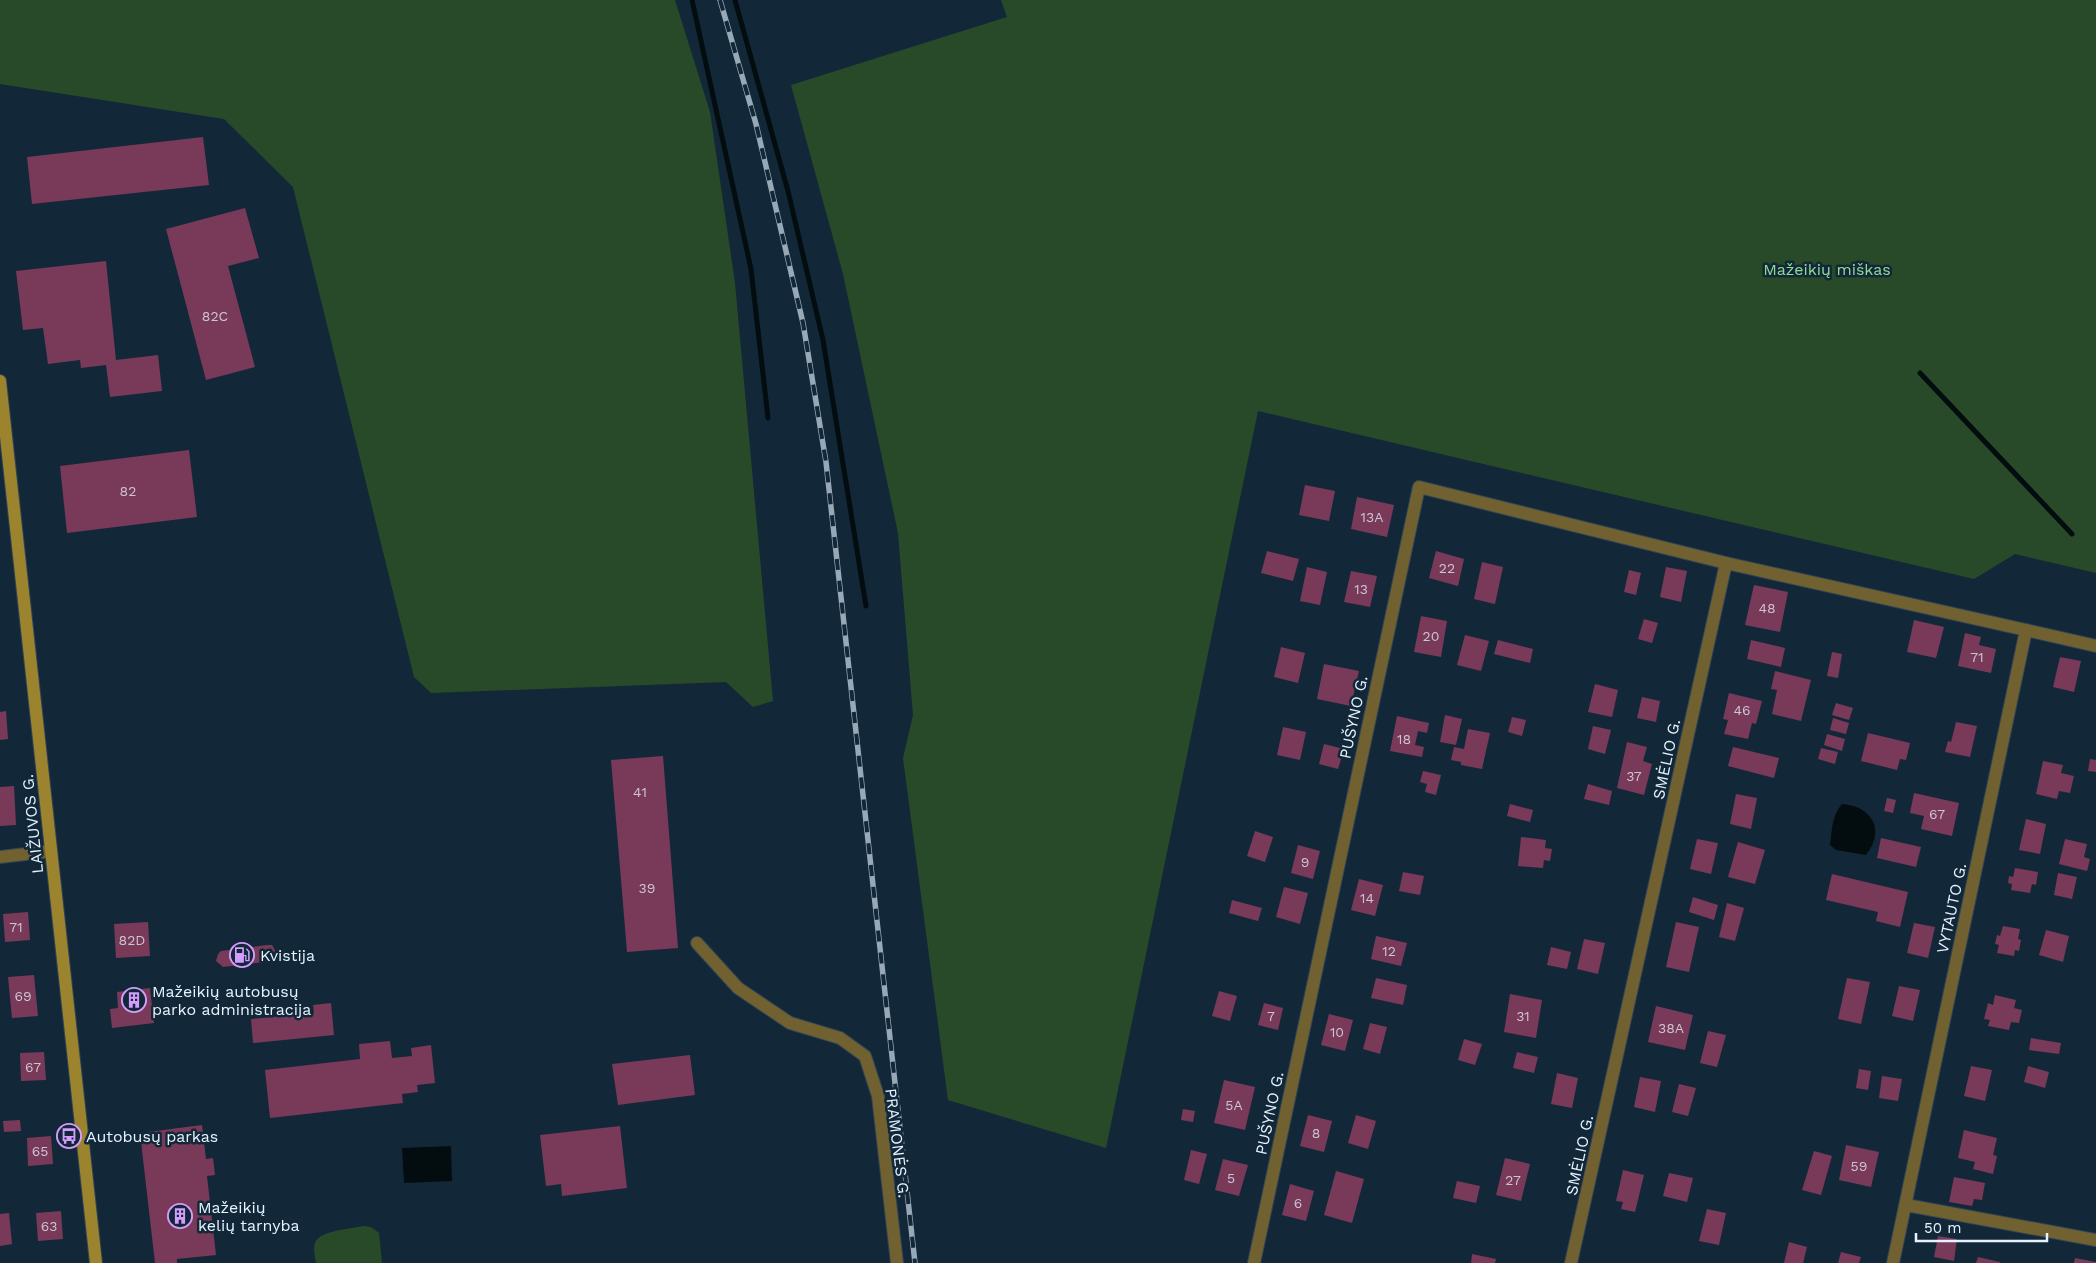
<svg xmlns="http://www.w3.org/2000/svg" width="2096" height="1263" viewBox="0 0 2096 1263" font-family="'Work Sans',sans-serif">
<rect width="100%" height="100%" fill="#122839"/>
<g fill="#294a29">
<polygon points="0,0 675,0 710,112 735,283 773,701 753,707 726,682 431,693 414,677 293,187 224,119 0,84"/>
<polygon points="1001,0 2096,0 2096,573 2015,554 1974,579 1258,411 1106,1148 948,1100 903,758 913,715 898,533 843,274 791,85 1007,17"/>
<path d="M363,1226L371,1227L379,1233L382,1263H316C315,1257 313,1248 315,1243C319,1230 352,1229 363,1226Z"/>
</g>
<g fill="#030d10">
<path d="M1842,804C1872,806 1886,830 1866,855L1836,850L1830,845C1832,830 1832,815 1842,804Z"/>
<polygon points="451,1146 452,1181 404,1183 402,1148"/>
</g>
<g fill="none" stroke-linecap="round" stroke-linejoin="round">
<g stroke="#030d10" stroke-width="5">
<polyline points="692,0 751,269 768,418"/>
<polyline points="735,0 788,191 823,340 866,606"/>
<polyline points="1920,373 2072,534"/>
</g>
</g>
<g fill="#793958">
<polygon points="203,137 209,185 32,204 27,157"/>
<polygon points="245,208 259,258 228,266 255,367 206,380 166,229"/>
<polygon points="106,261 116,360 158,355 162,391 110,397 106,365 81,368 80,360 48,364 43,328 23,330 16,271"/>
<polygon points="189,450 197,517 67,533 60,466"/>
<polygon points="1305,485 1335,491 1329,521 1299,515"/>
<polygon points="1357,497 1394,505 1387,537 1351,529"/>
<polygon points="1267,551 1299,559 1293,581 1261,573"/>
<polygon points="1436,551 1464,559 1458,586 1429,578"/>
<polygon points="1482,562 1503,567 1495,604 1474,599"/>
<polygon points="1307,567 1327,572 1320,605 1300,601"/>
<polygon points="1666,567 1687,571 1681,602 1660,597"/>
<polygon points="1629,570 1641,573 1636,595 1624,592"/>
<polygon points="1351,571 1377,576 1370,607 1344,602"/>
<polygon points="1754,585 1788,592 1780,632 1745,625"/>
<polygon points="1421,616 1447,621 1441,657 1414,652"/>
<polygon points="1644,619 1658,623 1652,643 1638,639"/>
<polygon points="1914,620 1944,627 1936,658 1907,652"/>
<polygon points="1965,633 1981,637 1979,645 1996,649 1991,673 1958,666"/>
<polygon points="1465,635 1489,641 1481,671 1457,665"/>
<polygon points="1498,640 1533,649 1530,663 1494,654"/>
<polygon points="1751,640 1785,648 1781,667 1747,659"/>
<polygon points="1281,647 1305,653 1298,683 1274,677"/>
<polygon points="1832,652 1842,654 1838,678 1827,676"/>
<polygon points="2060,657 2081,661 2074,692 2053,687"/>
<polygon points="1324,664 1359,671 1351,706 1317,699"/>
<polygon points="1775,671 1811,680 1801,721 1772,714 1777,690 1771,689"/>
<polygon points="1595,684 1618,690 1612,717 1588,712"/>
<polygon points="1729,693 1762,701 1756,724 1752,723 1748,739 1724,734 1728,720 1723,719"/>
<polygon points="1642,697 1660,701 1656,722 1637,718"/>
<polygon points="1836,703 1853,708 1849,720 1832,715"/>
<polygon points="6,711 8,739 0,740 0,712"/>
<polygon points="1445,715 1462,719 1456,745 1440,742"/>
<polygon points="1397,716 1429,723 1427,733 1418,731 1415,745 1424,747 1422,757 1390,751"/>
<polygon points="1512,717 1526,720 1522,736 1508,732"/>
<polygon points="1833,718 1849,723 1846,734 1830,730"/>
<polygon points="1956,722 1977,726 1970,757 1945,752 1948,741 1951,742"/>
<polygon points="1593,726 1611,730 1605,754 1588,749"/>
<polygon points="1283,727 1306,732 1300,760 1277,755"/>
<polygon points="1468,729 1490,733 1482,769 1461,765 1461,762 1451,760 1454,747 1464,749"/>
<polygon points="1868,733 1910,743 1906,760 1900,759 1897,770 1861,761"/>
<polygon points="1827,734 1845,739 1842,751 1824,745"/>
<polygon points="1627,742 1647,747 1643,761 1652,764 1644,795 1617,788"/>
<polygon points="1324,744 1344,749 1338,769 1319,764"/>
<polygon points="1733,747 1779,758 1774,778 1728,766"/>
<polygon points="1821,748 1838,752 1835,764 1818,759"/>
<polygon points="663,756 678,948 627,952 611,760"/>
<polygon points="2090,759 2096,760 2096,772 2088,771"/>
<polygon points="2043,761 2063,765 2061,773 2074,776 2070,793 2059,791 2057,799 2036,794"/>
<polygon points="1423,771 1441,775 1436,795 1425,792 1427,784 1420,782"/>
<polygon points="1588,784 1612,791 1609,805 1584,799"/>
<polygon points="14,786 16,825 0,826 0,787"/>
<polygon points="1914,793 1959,803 1952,836 1921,829 1924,816 1910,813"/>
<polygon points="1736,794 1757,798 1751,829 1730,824"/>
<polygon points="1887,798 1896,800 1893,813 1884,811"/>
<polygon points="1510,804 1533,810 1530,822 1507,816"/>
<polygon points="2026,819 2046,824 2040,854 2019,850"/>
<polygon points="1255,831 1273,837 1265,862 1247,856"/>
<polygon points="1521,837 1546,840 1545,848 1552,849 1550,861 1544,860 1543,868 1518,866"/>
<polygon points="1881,838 1921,847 1916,867 1877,858"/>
<polygon points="1697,839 1718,843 1711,874 1690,869"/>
<polygon points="2065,839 2087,844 2084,857 2090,859 2087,871 2059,864"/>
<polygon points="1738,842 1765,850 1755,884 1728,877"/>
<polygon points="1298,845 1320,851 1313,879 1291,873"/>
<polygon points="2015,868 2038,872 2036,885 2032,884 2030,893 2011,890 2012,884 2008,883 2009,876 2013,877"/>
<polygon points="1403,872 1424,876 1420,895 1399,891"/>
<polygon points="2058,873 2077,877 2072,899 2054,895"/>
<polygon points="1832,874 1908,892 1900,927 1876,921 1878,912 1826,900"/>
<polygon points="1359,879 1383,885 1375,916 1351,910"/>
<polygon points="1284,887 1308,893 1300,924 1276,917"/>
<polygon points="1693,897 1718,905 1714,920 1689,912"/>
<polygon points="1232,900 1262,908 1258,921 1229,913"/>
<polygon points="1727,903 1744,908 1735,941 1719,937"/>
<polygon points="28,912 30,940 5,942 3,914"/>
<polygon points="148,922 150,956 116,958 114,924"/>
<polygon points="1676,922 1699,927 1689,972 1666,967"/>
<polygon points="1914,923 1935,927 1928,958 1907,953"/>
<polygon points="2003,926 2020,929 2018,939 2021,940 2019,951 2015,950 2014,956 1997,953 1999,945 1995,944 1997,935 2000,936"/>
<polygon points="2046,930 2069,936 2063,962 2039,955"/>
<polygon points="1376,936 1407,943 1401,966 1371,959"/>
<polygon points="1584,939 1605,943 1598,974 1577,969"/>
<polygon points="267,945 272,945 277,954 271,961 223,967 216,961 218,954 221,951"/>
<polygon points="1551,947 1571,952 1567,969 1547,965"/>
<polygon points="34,975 38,1016 12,1018 8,977"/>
<polygon points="1376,978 1407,985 1403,1005 1371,998"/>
<polygon points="1847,978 1870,982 1861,1024 1838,1019"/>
<polygon points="1899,986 1920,990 1913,1021 1892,1016"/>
<polygon points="150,988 154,1023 112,1028 110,1009 118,1008 117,992"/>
<polygon points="1219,991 1237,996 1230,1021 1212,1016"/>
<polygon points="1510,994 1542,1000 1536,1038 1504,1032"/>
<polygon points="1995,995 2016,1000 2014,1008 2022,1010 2019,1023 2011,1022 2009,1030 1988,1026 1990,1020 1984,1019 1988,1003 1993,1005"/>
<polygon points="331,1003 334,1035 253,1043 251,1019 314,1013 313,1005"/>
<polygon points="1264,1003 1283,1008 1278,1030 1258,1025"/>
<polygon points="1656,1006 1693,1015 1685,1050 1648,1042"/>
<polygon points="1329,1014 1353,1020 1345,1051 1321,1045"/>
<polygon points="1370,1023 1387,1027 1380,1054 1363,1049"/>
<polygon points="1708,1031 1726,1035 1717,1067 1700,1063"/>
<polygon points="2031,1038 2061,1043 2059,1054 2029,1050"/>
<polygon points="1464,1039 1482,1044 1475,1065 1458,1060"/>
<polygon points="390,1041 392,1058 412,1056 411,1048 431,1045 435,1083 417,1085 418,1092 402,1094 403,1103 270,1118 265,1070 360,1059 359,1044"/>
<polygon points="44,1052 46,1080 21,1081 20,1053"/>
<polygon points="1517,1052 1538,1057 1534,1073 1513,1068"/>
<polygon points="690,1055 695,1095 618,1105 612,1064"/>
<polygon points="1971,1066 1992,1070 1985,1101 1964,1096"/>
<polygon points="2028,1066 2049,1072 2045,1088 2024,1082"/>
<polygon points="1859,1069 1871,1071 1868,1090 1856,1088"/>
<polygon points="1557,1073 1578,1078 1572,1108 1551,1104"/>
<polygon points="1882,1076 1902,1079 1898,1101 1879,1098"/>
<polygon points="1640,1077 1661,1081 1655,1112 1634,1107"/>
<polygon points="1224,1080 1255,1087 1245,1130 1214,1123"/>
<polygon points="1679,1084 1696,1088 1688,1116 1672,1112"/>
<polygon points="1183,1109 1195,1111 1193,1122 1181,1120"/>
<polygon points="1308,1115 1332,1121 1324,1152 1300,1146"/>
<polygon points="1356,1115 1376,1121 1368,1149 1348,1143"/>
<polygon points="20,1120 21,1131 4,1132 3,1121"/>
<polygon points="202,1125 206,1159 213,1158 215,1175 207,1176 216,1255 177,1259 177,1263 155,1263 140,1133"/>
<polygon points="620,1126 627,1188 562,1196 561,1184 546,1186 540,1135"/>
<polygon points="1964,1130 1997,1138 1993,1155 1997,1156 1993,1174 1973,1169 1975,1162 1958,1158"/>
<polygon points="51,1136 53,1164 28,1166 27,1138"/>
<polygon points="1846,1145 1879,1152 1871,1187 1839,1180"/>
<polygon points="1191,1150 1207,1154 1199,1184 1184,1180"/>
<polygon points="1814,1151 1832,1156 1821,1195 1802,1190"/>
<polygon points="1505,1158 1530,1164 1521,1201 1496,1195"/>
<polygon points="1223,1159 1248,1165 1239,1196 1215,1190"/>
<polygon points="1623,1170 1644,1175 1635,1212 1621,1209 1623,1202 1616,1201"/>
<polygon points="1336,1171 1364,1179 1352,1223 1324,1215"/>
<polygon points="1669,1173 1693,1178 1687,1202 1663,1196"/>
<polygon points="1954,1177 1985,1183 1982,1200 1974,1199 1972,1206 1949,1202"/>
<polygon points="1457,1181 1480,1186 1476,1203 1453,1198"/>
<polygon points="1290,1184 1314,1191 1306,1221 1282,1215"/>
<polygon points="1707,1209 1726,1213 1719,1245 1699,1241"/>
<polygon points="61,1211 63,1239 38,1241 36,1213"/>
<polygon points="9,1213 12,1244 0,1246 0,1214"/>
<polygon points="1938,1236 1957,1239 1954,1261 1934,1257"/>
<polygon points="1789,1242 1807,1247 1803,1263 1784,1263"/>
<polygon points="1841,1252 1861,1257 1859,1263 1838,1263"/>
<polygon points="1472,1254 1496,1259 1495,1263 1471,1263"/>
<polygon points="1978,1257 2000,1262 2000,1263 1976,1263"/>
<polygon points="2075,1258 2096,1262 2096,1263 2074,1263"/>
</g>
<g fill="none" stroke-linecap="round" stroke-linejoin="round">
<defs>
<g id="minor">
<polyline points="0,857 51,851"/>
<polyline points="697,943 738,988 790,1023 840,1038 865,1056 878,1096 897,1263"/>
<polyline points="1906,1205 2096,1240"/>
<polyline points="1254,1263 1419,487 1726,563"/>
<polyline points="1571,1263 1726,563 2026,630"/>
<polyline points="1893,1263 2026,630 2096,646"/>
</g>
<polyline id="secondary" points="0,381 96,1263"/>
</defs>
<use href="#minor" stroke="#304455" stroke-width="14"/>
<use href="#secondary" stroke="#304455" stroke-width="14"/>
<use href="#minor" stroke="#716130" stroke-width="12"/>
<use href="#secondary" stroke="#9c832d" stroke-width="12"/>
<defs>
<polyline id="rail" points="720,0 756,124 803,323 826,462 915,1263"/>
</defs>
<use href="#rail" stroke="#97a8b6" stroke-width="5.5"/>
<use href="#rail" stroke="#122839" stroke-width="4" stroke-dasharray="11" stroke-linecap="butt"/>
</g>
<defs>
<symbol id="fuel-ring" viewBox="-11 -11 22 22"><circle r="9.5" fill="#122839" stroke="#d49cfc" stroke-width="1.5"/><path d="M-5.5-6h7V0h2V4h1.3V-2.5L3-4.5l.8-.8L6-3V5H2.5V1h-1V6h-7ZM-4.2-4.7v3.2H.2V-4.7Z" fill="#d49cfc"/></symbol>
<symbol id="building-ring" viewBox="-11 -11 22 22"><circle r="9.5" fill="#122839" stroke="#d49cfc" stroke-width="1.5"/><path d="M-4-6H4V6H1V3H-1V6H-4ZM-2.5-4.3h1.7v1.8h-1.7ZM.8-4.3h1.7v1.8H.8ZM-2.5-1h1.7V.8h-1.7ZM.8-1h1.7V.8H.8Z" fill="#d49cfc"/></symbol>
<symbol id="bus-ring" viewBox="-11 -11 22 22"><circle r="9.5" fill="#122839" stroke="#d49cfc" stroke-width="1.5"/><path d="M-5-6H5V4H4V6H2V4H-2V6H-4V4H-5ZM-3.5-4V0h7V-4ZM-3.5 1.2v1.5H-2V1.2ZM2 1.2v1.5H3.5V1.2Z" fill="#d49cfc"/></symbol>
</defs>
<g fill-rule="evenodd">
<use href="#fuel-ring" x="228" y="941" width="28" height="28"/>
<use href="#building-ring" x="120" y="986" width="28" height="28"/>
<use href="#bus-ring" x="55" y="1122" width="28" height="28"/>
<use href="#building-ring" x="166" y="1202" width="28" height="28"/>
</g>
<g text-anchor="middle" stroke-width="5" stroke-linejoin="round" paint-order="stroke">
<g font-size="14" fill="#cbc4d5">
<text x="215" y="321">82C</text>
<text x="128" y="496">82</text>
<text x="1372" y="522">13A</text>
<text x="1447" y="573">22</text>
<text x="1361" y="594">13</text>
<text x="1767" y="613">48</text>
<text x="1431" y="641">20</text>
<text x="1977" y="662">71</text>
<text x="1742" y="715">46</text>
<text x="1404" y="744">18</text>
<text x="1634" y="781">37</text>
<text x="640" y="797">41</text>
<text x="1937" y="819">67</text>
<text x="1305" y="867">9</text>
<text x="647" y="893">39</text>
<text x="1367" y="903">14</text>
<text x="16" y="932">71</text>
<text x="132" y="945">82D</text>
<text x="1389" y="956">12</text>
<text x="23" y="1001">69</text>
<text x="1271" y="1021">7</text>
<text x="1523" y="1021">31</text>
<text x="1671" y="1033">38A</text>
<text x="1337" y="1037">10</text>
<text x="33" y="1072">67</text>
<text x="1234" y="1110">5A</text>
<text x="1316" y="1138">8</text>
<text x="40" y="1156">65</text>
<text x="1859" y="1171">59</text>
<text x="1231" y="1183">5</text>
<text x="1513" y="1185">27</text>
<text x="1298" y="1208">6</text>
<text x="49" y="1231">63</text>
</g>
<g font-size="16" fill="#91dc91" stroke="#122839">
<text x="1827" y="275">Mažeikių miškas</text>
</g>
<g font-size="16" fill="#e6f3ff" stroke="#122839">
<text transform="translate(1353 717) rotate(-78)" y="6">PUŠYNO G.</text>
<text transform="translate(1666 759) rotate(-78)" y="6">SMĖLIO G.</text>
<text transform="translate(32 824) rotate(-96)" y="6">LAIŽUVOS G.</text>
<text transform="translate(1951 908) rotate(-78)" y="6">VYTAUTO G.</text>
<text transform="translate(1269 1113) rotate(-78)" y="6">PUŠYNO G.</text>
<text transform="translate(898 1143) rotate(83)" y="6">PRAMONĖS G.</text>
<text transform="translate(1579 1155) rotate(-78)" y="6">SMĖLIO G.</text>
</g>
<g font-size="16" fill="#e6f3ff" stroke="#122839" text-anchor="start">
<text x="260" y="961">Kvistija</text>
<text x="152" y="997">Mažeikių autobusų<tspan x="152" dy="18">parko administracija</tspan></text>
<text x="86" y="1142">Autobusų parkas</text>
<text x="198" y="1213">Mažeikių<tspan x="198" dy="18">kelių tarnyba</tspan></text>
</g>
</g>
<path d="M1916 1233v8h131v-8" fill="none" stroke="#e6f3ff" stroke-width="2.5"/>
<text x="1924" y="1233" font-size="15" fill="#e6f3ff" stroke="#122839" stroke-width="4" paint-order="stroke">50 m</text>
</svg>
